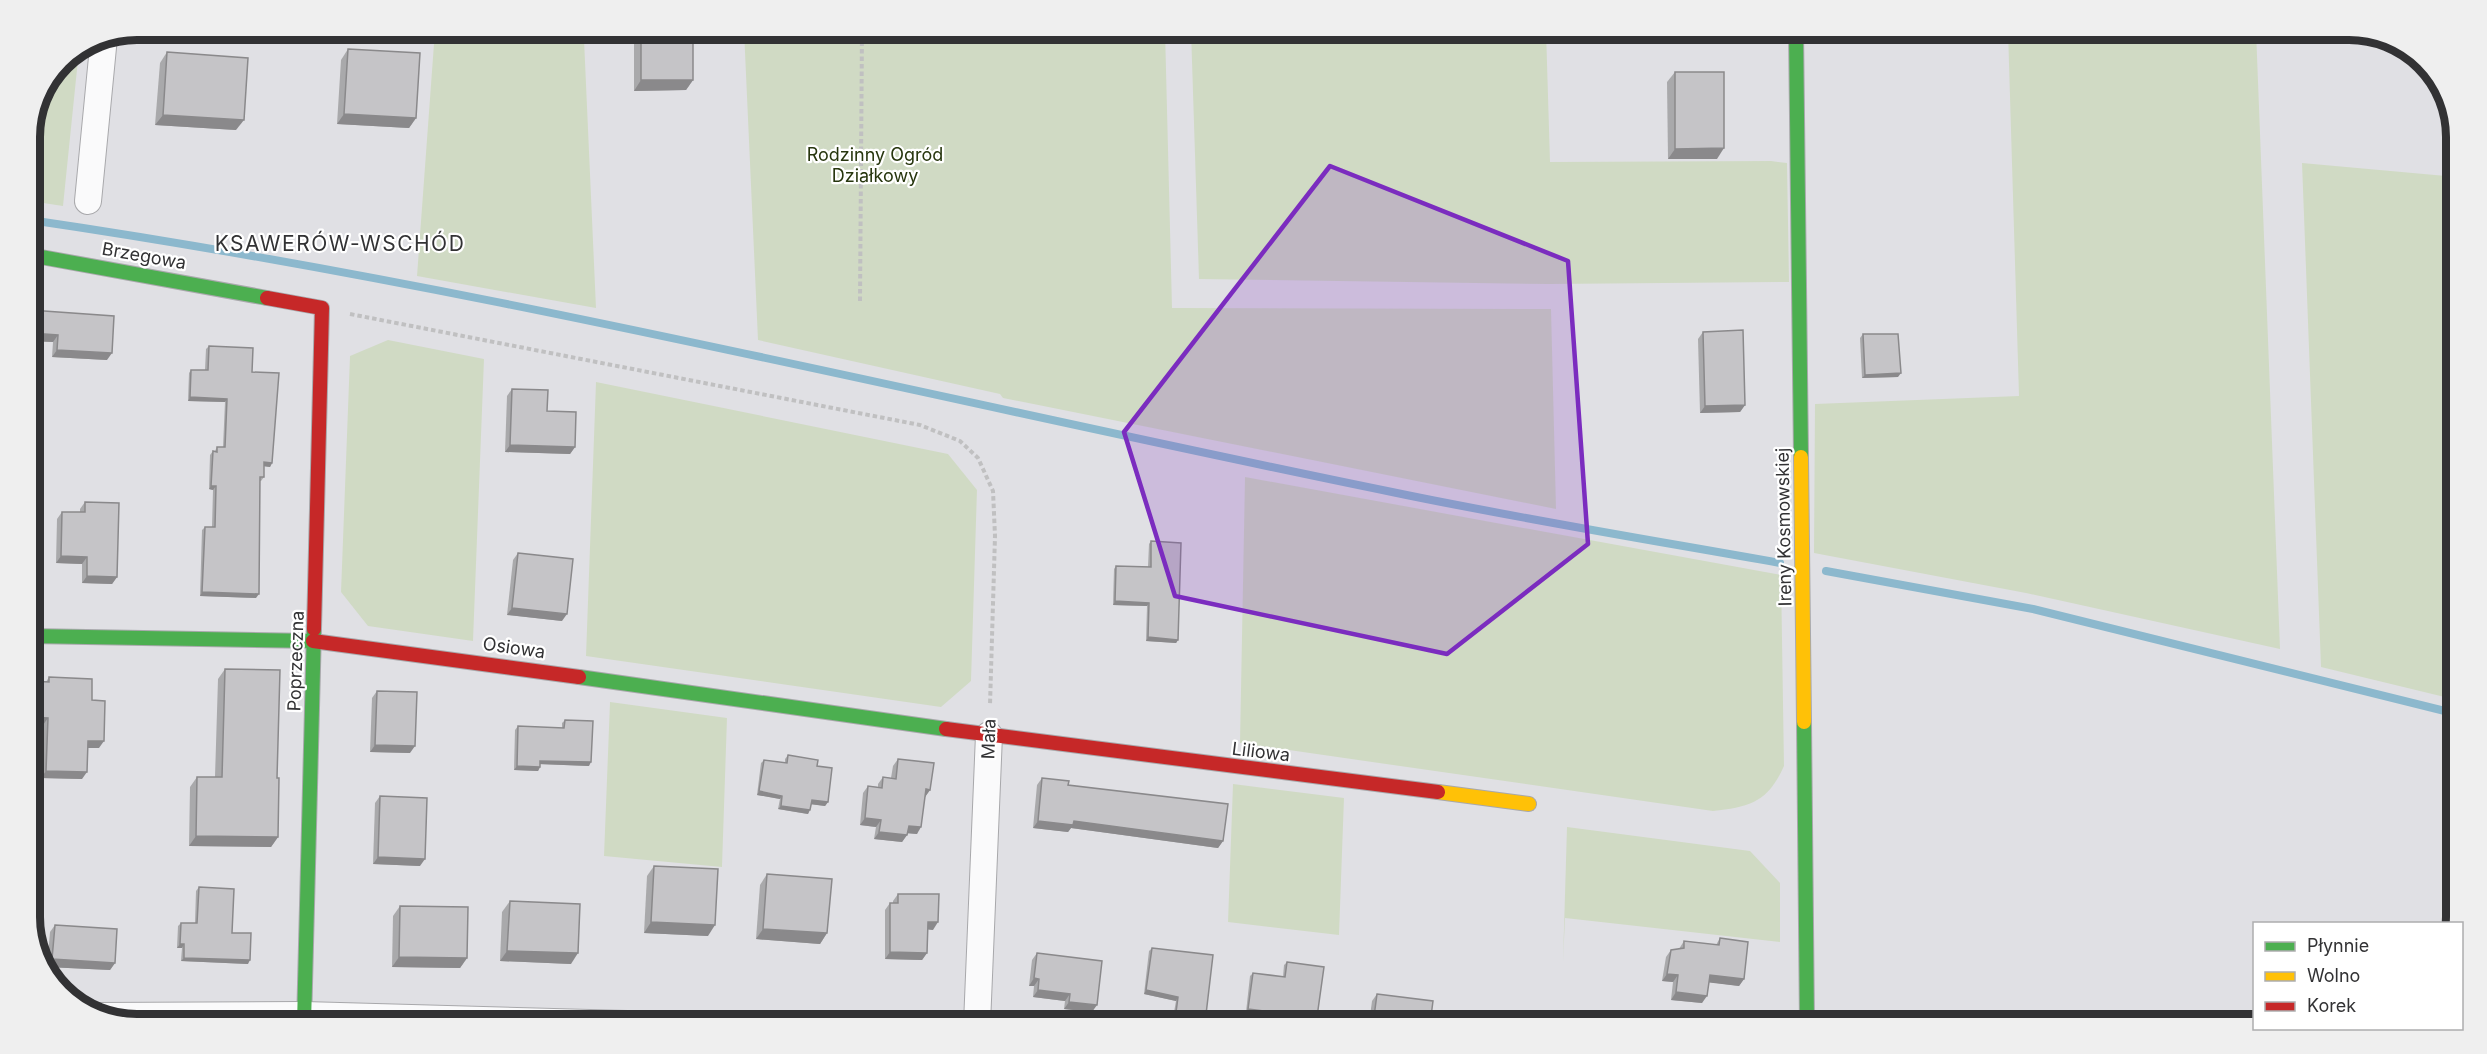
<svg xmlns="http://www.w3.org/2000/svg" width="2487" height="1054" viewBox="0 0 2487 1054" font-family="Inter,sans-serif">
<rect width="100%" height="100%" fill="#e0e0e4"/>
<g fill="#d0dac4">
<polygon points="435,30 584,39 596,308 417,276"/>
<polygon points="744,30 1165,30 1172,308 1551,309 1556,509 1003,398 1000,394 758,340"/>
<polygon points="1191,30 1546,30 1550,162 1771,161 1787,163 1789,282 1549,284 1199,279"/>
<polygon points="2008,30 2256,30 2280,649 2026,593 1814,553 1815,404 2019,396"/>
<polygon points="79,50 63,206 30,201 30,131 62,61"/>
<polygon points="2302,163 2457,177 2457,700 2321,667"/>
<polygon points="388,340 484,359 473,641 368,626 341,592 350,356"/>
<polygon points="596,382 948,454 977,490 971,681 941,707 586,656"/>
<path d="M1245,477L1781,575L1784,766C1768,802 1750,807 1713,811L1240,743Z"/>
<polygon points="610,702 727,718 722,867 604,856"/>
<polygon points="1233,784 1344,798 1339,935 1228,922"/>
<polygon points="1567,827 1750,851 1780,883 1780,942 1565,918 1563,962"/>
</g>
<g fill="none" stroke-linecap="round" stroke-linejoin="round">
<g stroke="#8cb8cd" stroke-width="8">
<path d="M30,220C488,287 939,400 1392,492C1521,519 1651,540 1780,563"/>
<polyline points="1826,571 2033,609 2457,714"/>
</g>
<defs>
<g id="street">
<polyline points="88,201 104,37"/>
<polyline points="97,1016 304,1015 627,1024"/>
<polyline points="977,1024 989,735"/>
</g>
<g id="fast">
<polyline points="1796,30 1801,457"/>
<polyline points="30,255 267,298"/>
<polyline points="30,636 313,641"/>
<polyline points="579,677 946,729"/>
<polyline points="1804,722 1807,1024"/>
<polyline points="304,1024 314,629"/>
</g>
<g id="slow">
<polyline points="1801,457 1804,722"/>
<polyline points="1438,792 1529,804"/>
</g>
<g id="jam">
<polyline points="267,298 322,308 314,629"/>
<polyline points="313,641 579,677"/>
<polyline points="946,729 1438,792"/>
</g>
</defs>
<use href="#street" stroke="#a8a8ab" stroke-width="28"/>
<use href="#fast" stroke="#a8a8ab" stroke-width="16"/>
<use href="#slow" stroke="#a8a8ab" stroke-width="16"/>
<use href="#jam" stroke="#a8a8ab" stroke-width="16"/>
<g stroke="#c0c0c1" stroke-width="4" stroke-dasharray="4.5 3" stroke-linecap="butt">
<polyline points="860,301 862,30"/>
<polyline points="350,314 920,425 960,441 978,458 993,491 995,536 990,705"/>
</g>
<use href="#street" stroke="#fafafb" stroke-width="26"/>
<use href="#fast" stroke="#4caf50" stroke-width="14"/>
<use href="#slow" stroke="#ffc107" stroke-width="14"/>
<use href="#jam" stroke="#c62828" stroke-width="14"/>
</g>
<g fill="#a9a9ab">
<polygon points="634,30 693,30 693,80 686,90 634,91"/>
<polygon points="1850,30 1917,30 1917,35 1912,42 1850,43"/>
<polygon points="348,49 416,118 409,128 337,124 341,60"/>
<polygon points="167,52 236,130 155,125 160,63"/>
<polygon points="1675,72 1717,159 1668,159 1667,82"/>
<polygon points="30,310 107,360 52,357 53,342 30,341"/>
<polygon points="1703,332 1745,405 1740,412 1700,413 1698,339"/>
<polygon points="1863,334 1898,377 1862,378 1860,338"/>
<polygon points="209,346 252,372 272,463 270,467 264,466 264,477 261,481 260,481 256,598 200,596 202,530 205,527 212,527 213,490 209,489 210,455 213,451 215,451 217,447 223,447 225,402 188,401 189,373 191,370 205,370 206,349"/>
<polygon points="512,389 547,411 575,447 570,454 505,452 507,396"/>
<polygon points="85,502 117,577 112,584 82,583 82,564 56,563 57,519 62,512 80,512 80,509"/>
<polygon points="1151,541 1178,640 1176,643 1146,641 1147,606 1113,605 1114,569 1116,566 1148,567 1149,544"/>
<polygon points="518,553 562,621 507,615 513,560"/>
<polygon points="225,669 277,778 278,837 271,847 189,846 190,787 197,777 215,777 218,679"/>
<polygon points="49,677 92,700 99,748 88,748 82,779 41,778 43,725 46,682"/>
<polygon points="377,691 410,753 370,752 372,698"/>
<polygon points="565,720 589,766 540,764 540,767 538,771 514,770 515,730 518,726 562,728 562,723"/>
<polygon points="788,755 817,766 828,802 825,806 811,804 808,814 778,809 780,799 757,795 761,763 764,760 785,763 785,759"/>
<polygon points="898,759 930,790 925,797 917,834 908,833 907,835 902,842 874,839 876,827 860,825 863,793 868,786 878,787 878,784 883,777 891,778 893,766"/>
<polygon points="1042,778 1068,785 1223,841 1218,848 1071,828 1068,832 1033,828 1037,785"/>
<polygon points="380,796 420,866 373,864 375,803"/>
<polygon points="654,866 708,936 644,933 647,876"/>
<polygon points="767,874 827,933 820,944 756,939 760,885"/>
<polygon points="199,887 232,933 248,964 181,961 182,948 177,948 178,926 181,923 195,923 196,891"/>
<polygon points="898,894 933,930 928,929 927,953 922,960 885,959 885,910 890,903 893,903 893,901"/>
<polygon points="510,901 571,964 500,961 502,912"/>
<polygon points="400,906 467,958 460,968 392,967 393,916"/>
<polygon points="55,925 115,963 110,970 47,967 50,932"/>
<polygon points="1720,938 1744,979 1739,986 1709,982 1702,1003 1671,1000 1673,982 1662,981 1666,957 1671,950 1679,949 1684,941 1716,945"/>
<polygon points="1152,948 1205,1023 1172,1023 1176,1001 1144,994 1149,951"/>
<polygon points="1037,953 1092,1012 1064,1009 1065,1001 1033,997 1034,986 1029,986 1032,960"/>
<polygon points="1287,962 1316,1024 1277,1024 1278,1016 1246,1012 1250,976 1253,973 1283,977 1284,965"/>
<polygon points="1377,994 1430,1024 1369,1024 1372,1001"/>
</g>
<g fill="#8a898b">
<polygon points="1676,30 1729,30 1727,33 1675,32"/>
<polygon points="1917,35 1912,42 1850,43 1855,36"/>
<polygon points="641,80 693,80 686,90 634,91"/>
<polygon points="344,114 416,118 409,128 337,124"/>
<polygon points="163,115 244,120 236,130 155,125"/>
<polygon points="1724,148 1717,159 1668,159 1675,149"/>
<polygon points="30,333 58,335 53,342 30,341"/>
<polygon points="57,350 112,353 107,360 52,357"/>
<polygon points="1901,373 1898,377 1862,378 1865,375"/>
<polygon points="190,397 227,399 225,402 188,401"/>
<polygon points="1745,405 1740,412 1700,413 1705,406"/>
<polygon points="510,445 575,447 570,454 505,452"/>
<polygon points="264,462 272,463 270,467 262,466"/>
<polygon points="211,486 216,486 213,490 209,489"/>
<polygon points="61,556 87,557 82,564 56,563"/>
<polygon points="87,576 117,577 112,584 82,583"/>
<polygon points="202,592 259,594 256,598 200,596"/>
<polygon points="1115,601 1149,603 1147,606 1113,605"/>
<polygon points="512,608 567,614 562,621 507,615"/>
<polygon points="1148,637 1178,640 1176,643 1146,641"/>
<polygon points="30,717 48,718 43,725 30,725"/>
<polygon points="88,741 104,741 99,748 83,748"/>
<polygon points="375,745 415,746 410,753 370,752"/>
<polygon points="540,761 591,762 589,766 538,764"/>
<polygon points="517,766 540,767 538,771 514,770"/>
<polygon points="46,771 87,772 82,779 41,778"/>
<polygon points="926,789 930,790 925,797 921,796"/>
<polygon points="759,791 782,796 780,799 757,795"/>
<polygon points="812,800 828,802 825,806 809,804"/>
<polygon points="781,806 810,810 808,814 778,809"/>
<polygon points="865,818 881,820 876,827 860,825"/>
<polygon points="1038,821 1074,821 1223,841 1218,848 1071,828 1068,832 1033,828"/>
<polygon points="909,826 921,827 917,834 904,833"/>
<polygon points="879,832 907,835 902,842 874,839"/>
<polygon points="196,836 278,837 271,847 189,846"/>
<polygon points="378,857 425,859 420,866 373,864"/>
<polygon points="651,922 715,925 708,936 644,933"/>
<polygon points="928,922 938,922 933,930 923,929"/>
<polygon points="763,929 827,933 820,944 756,939"/>
<polygon points="180,944 184,944 182,948 177,948"/>
<polygon points="507,951 578,953 571,964 500,961"/>
<polygon points="890,952 927,953 922,960 885,959"/>
<polygon points="399,957 467,958 460,968 392,967"/>
<polygon points="184,958 250,960 248,964 181,961"/>
<polygon points="52,959 115,963 110,970 47,967"/>
<polygon points="1667,974 1678,975 1673,982 1662,981"/>
<polygon points="1710,975 1744,979 1739,986 1705,982"/>
<polygon points="1034,978 1039,979 1034,986 1029,986"/>
<polygon points="1038,990 1070,994 1065,1001 1033,997"/>
<polygon points="1146,990 1178,997 1176,1001 1144,994"/>
<polygon points="1676,992 1707,996 1702,1003 1671,1000"/>
<polygon points="1069,1002 1097,1005 1092,1012 1064,1009"/>
<polygon points="1248,1009 1280,1013 1278,1016 1246,1012"/>
<polygon points="1175,1020 1205,1023 1204,1024 1172,1023"/>
</g>
<g fill="#c5c4c7" stroke="#8a898b" stroke-width="1.5">
<rect x="641" y="30" width="52" height="50"/>
<polygon points="1855,30 1917,30 1917,35 1855,36"/>
<polygon points="348,49 420,53 416,118 344,114"/>
<polygon points="167,52 248,58 244,120 163,115"/>
<polygon points="1675,72 1724,72 1724,148 1675,149"/>
<polygon points="30,310 114,316 112,353 57,350 58,335 30,333"/>
<polygon points="1743,330 1745,405 1705,406 1703,332"/>
<polygon points="1863,334 1898,334 1901,373 1865,375"/>
<polygon points="209,346 253,348 252,372 279,373 272,463 264,462 264,477 260,477 259,594 202,592 205,527 215,527 216,486 211,486 213,451 217,452 217,447 225,447 227,399 190,397 191,370 208,370"/>
<polygon points="512,389 548,390 547,411 576,412 575,447 510,445"/>
<polygon points="85,502 119,503 117,577 87,576 87,557 61,556 62,512 85,512"/>
<polygon points="1151,541 1181,543 1178,640 1148,637 1149,603 1115,601 1116,566 1151,567"/>
<polygon points="518,553 573,559 567,614 512,608"/>
<polygon points="225,669 280,670 277,778 279,778 278,837 196,836 197,777 222,777"/>
<polygon points="49,677 92,679 92,700 105,701 104,741 88,741 87,772 46,771 48,718 30,717 30,681 49,682"/>
<polygon points="377,691 417,692 415,746 375,745"/>
<polygon points="565,720 593,721 591,762 540,761 540,767 517,766 518,726 564,728"/>
<polygon points="788,755 818,760 817,766 832,768 828,802 812,800 810,810 781,806 782,796 759,791 764,760 787,763"/>
<polygon points="898,759 934,763 930,790 926,789 921,827 909,826 907,835 879,832 881,820 865,818 868,786 882,788 883,777 896,779"/>
<polygon points="1042,778 1069,781 1068,785 1228,804 1223,841 1074,821 1073,825 1038,821"/>
<polygon points="380,796 427,798 425,859 378,857"/>
<polygon points="654,866 718,869 715,925 651,922"/>
<polygon points="767,874 832,879 827,933 763,929"/>
<polygon points="199,887 234,889 232,933 251,933 250,960 184,958 184,944 180,944 181,923 197,923"/>
<polygon points="898,894 939,894 938,922 928,922 927,953 890,952 890,903 898,903"/>
<polygon points="510,901 580,904 578,953 507,951"/>
<polygon points="400,906 468,907 467,958 399,957"/>
<polygon points="55,925 117,929 115,963 52,959"/>
<polygon points="1720,938 1748,942 1744,979 1710,975 1707,996 1676,992 1678,975 1667,974 1671,950 1684,948 1684,941 1719,945"/>
<polygon points="1152,948 1213,955 1205,1023 1175,1020 1178,997 1146,990"/>
<polygon points="1037,953 1102,961 1097,1005 1069,1002 1070,994 1038,990 1039,979 1034,978"/>
<polygon points="1287,962 1324,967 1316,1024 1279,1024 1280,1013 1248,1009 1253,973 1285,977"/>
<polygon points="1377,994 1433,1001 1430,1024 1373,1024"/>
<polygon points="1510,1017 1543,1024 1509,1024"/>
</g>
<path fill="#7b2cbf" fill-opacity="0.2" stroke="#7b2cbf" stroke-width="4.5" stroke-linejoin="round" d="M1330,166L1568,261L1588,544L1447,654L1175,596L1124,432Z"/>
<g text-anchor="middle" stroke-width="4.5" stroke-linejoin="round" paint-order="stroke">
<g font-size="18" fill="#27360e" stroke="#fff">
<text x="875" y="161">Rodzinny Ogród<tspan x="875" dy="21">Działkowy</tspan></text>
</g>
<g font-size="18" fill="#323234" stroke="#fff">
<text transform="translate(144 256) rotate(10)" y="6">Brzegowa</text>
<text transform="translate(1784 527) rotate(-91)" y="6">Ireny Kosmowskiej</text>
<text transform="translate(514 648) rotate(8)" y="6">Osiowa</text>
<text transform="translate(296 661) rotate(-88)" y="6">Poprzeczna</text>
<text transform="translate(989 739) rotate(-88)" y="6">Mała</text>
<text transform="translate(1261 752) rotate(7)" y="6">Liliowa</text>
</g>
<g font-size="21" letter-spacing="1.5" fill="#323234" stroke="#fff">
<text x="340" y="251">KSAWERÓW-WSCHÓD</text>
</g>
</g>
<path d="M0 0H2487V1054H0ZM137 40H2349A97 97 0 0 1 2446 137V917A97 97 0 0 1 2349 1014H137A97 97 0 0 1 40 917V137A97 97 0 0 1 137 40Z" fill="#efefef" fill-rule="evenodd"/>
<path fill="none" stroke="#323234" stroke-width="8" d="M137 40H2349A97 97 0 0 1 2446 137V917A97 97 0 0 1 2349 1014H137A97 97 0 0 1 40 917V137A97 97 0 0 1 137 40Z"/>
<rect x="2253" y="922" width="210" height="108" fill="#ffffff" stroke="#adadae" stroke-width="1.5"/>
<rect x="2265" y="942" width="30" height="9" fill="#4caf50" stroke="#adadae" stroke-width="1.5"/>
<text x="2307" y="952" font-size="18" fill="#323234">Płynnie</text>
<rect x="2265" y="972" width="30" height="9" fill="#ffc107" stroke="#adadae" stroke-width="1.5"/>
<text x="2307" y="982" font-size="18" fill="#323234">Wolno</text>
<rect x="2265" y="1002" width="30" height="9" fill="#c62828" stroke="#adadae" stroke-width="1.5"/>
<text x="2307" y="1012" font-size="18" fill="#323234">Korek</text>
</svg>
